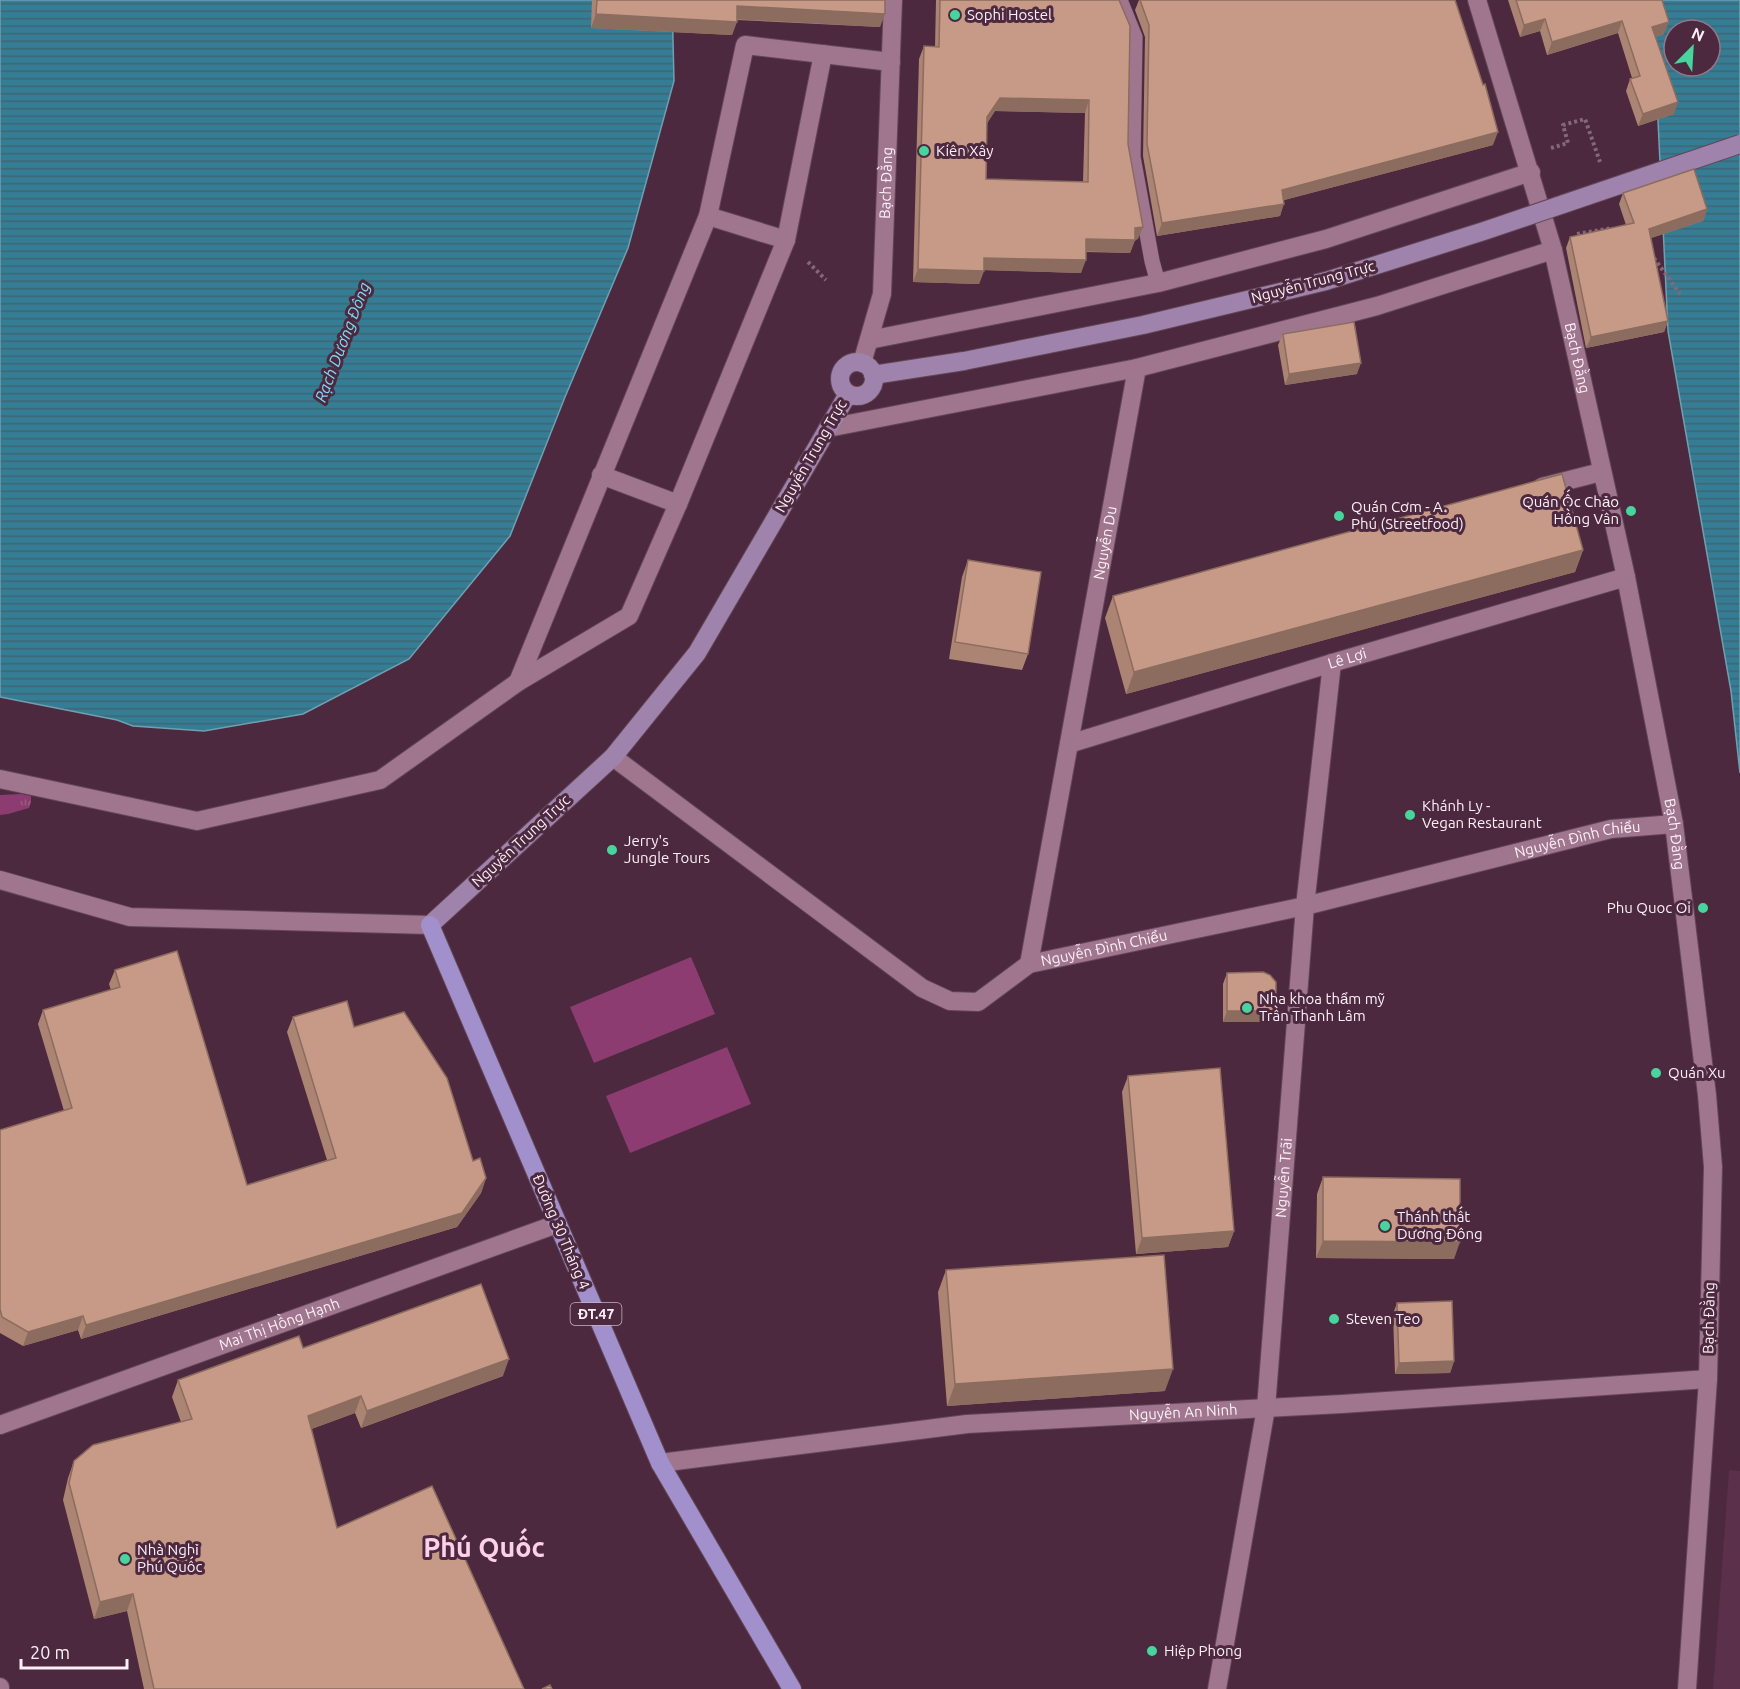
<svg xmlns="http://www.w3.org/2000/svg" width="1740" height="1689" viewBox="0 0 1740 1689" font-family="Ubuntu,sans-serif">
<defs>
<pattern id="grass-tufts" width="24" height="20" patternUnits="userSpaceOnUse" patternTransform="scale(1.5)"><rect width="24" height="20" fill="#8c3c70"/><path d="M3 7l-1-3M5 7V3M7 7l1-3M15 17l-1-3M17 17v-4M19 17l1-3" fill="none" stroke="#9d5885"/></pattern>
<pattern id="water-rules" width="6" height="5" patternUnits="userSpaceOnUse" patternTransform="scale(1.5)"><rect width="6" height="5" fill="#357d95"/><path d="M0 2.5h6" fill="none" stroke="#3f6573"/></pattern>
</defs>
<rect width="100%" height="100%" fill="#4c293e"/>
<polygon fill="#5a304a" points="1729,1470 1740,1471 1740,1689 1713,1689"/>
<polygon fill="url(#grass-tufts)" points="21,794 31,796 31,802 29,808 8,814 0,815 0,795"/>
<g fill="#8c3c70">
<polygon points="691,957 715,1014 594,1063 570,1007"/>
<polygon points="727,1047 751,1104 630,1153 606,1096"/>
</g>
<g fill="url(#water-rules)" stroke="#719fb2" stroke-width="1.5" fill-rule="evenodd">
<polygon points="0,0 672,0 674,81 628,248 565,397 510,536 409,659 303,714 204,731 133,726 117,720 0,697"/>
<path d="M1648,0H1740V773L1731,691L1668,331L1653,15ZM1674,30H1710V66H1674Z"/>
</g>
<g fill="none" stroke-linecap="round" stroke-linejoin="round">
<defs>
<polyline id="lane" points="1120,0 1135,37 1133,157 1152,261 1158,283"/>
<g id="street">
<path id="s1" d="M1477,0L1553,250L1626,577L1674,824L1707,1095L1713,1167L1708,1379L1687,1689"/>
<polyline points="708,216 786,240"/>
<polyline points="869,340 1158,283 1326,239 1531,172"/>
<path id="s2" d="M862,363L882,294L893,0"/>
<polyline points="828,428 1137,368 1377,306 1553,250"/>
<polyline points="601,475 678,504"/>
<polyline points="1542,487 1601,472"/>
<polyline points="518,682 629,616 678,504 786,240 823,54"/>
<path id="s3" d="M1069,744L1332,663L1626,577"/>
<path id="s4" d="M613,757L922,988L950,1001L978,1002L1029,964L1305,906L1611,829L1674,824"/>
<polyline points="0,779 197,821 380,780 518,682 708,216 745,45 891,62"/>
<polyline points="0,880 130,917 430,925"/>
<path id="s5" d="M1029,964L1137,368"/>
<path id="s6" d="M0,1425L557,1224"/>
<path id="s7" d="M660,1463L967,1424L1342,1404L1708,1379"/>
<polyline points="0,1687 0,1689"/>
<path id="s8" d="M1217,1689L1266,1408L1305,906L1332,663"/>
</g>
<g id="secondary">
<circle cx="857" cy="379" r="17"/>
<polyline points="873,375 964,361"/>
<polyline points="430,925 613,757 697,653 848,394"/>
</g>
<polyline id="primary" points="430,925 660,1463 792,1689"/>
</defs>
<use href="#lane" stroke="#624657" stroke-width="16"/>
<use href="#street" stroke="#624657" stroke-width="20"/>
<use href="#secondary" stroke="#624657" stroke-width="20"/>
<use href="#primary" stroke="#624657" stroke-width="20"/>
<g stroke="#846879" stroke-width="4" stroke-dasharray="3 3" stroke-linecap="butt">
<polyline points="1551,148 1568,143 1563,125 1585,119 1600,162"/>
<polyline points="1577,234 1612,228 1614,230"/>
<polyline points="1654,258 1680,294"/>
<polyline points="808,262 826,280"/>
</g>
<use href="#lane" stroke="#9f768d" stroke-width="15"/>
<use href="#street" stroke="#9f768d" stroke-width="18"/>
<use href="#secondary" stroke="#a083ac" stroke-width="18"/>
<use href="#primary" stroke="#a190cc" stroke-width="18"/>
<defs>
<polyline id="secondary-bridge" points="964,361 1143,325 1326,281 1484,231 1740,144"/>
</defs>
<use href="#secondary-bridge" stroke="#624657" stroke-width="20" stroke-linecap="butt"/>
<use href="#secondary-bridge" stroke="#a083ac" stroke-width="18"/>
</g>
<g fill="#ab8474" fill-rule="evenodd">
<polygon points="592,0 885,0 880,27 737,20 732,35 591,28"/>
<path d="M936,0H1119L1128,144L1138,239L1135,240L1130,253L1086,252L1081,273L984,270L979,284L913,282L919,59L924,46L935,47ZM995,111L1085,113L1083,182L986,179L987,123Z"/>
<polygon points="1139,0 1455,0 1493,145 1284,200 1280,216 1157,236 1143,156 1145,37 1135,10"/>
<polygon points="1508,0 1662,0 1664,34 1655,37 1674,114 1638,126 1626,91 1630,79 1632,78 1618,33 1547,55 1540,31 1520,37"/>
<polygon points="1623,193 1707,209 1703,221 1651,238 1668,321 1664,332 1586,348 1566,248 1570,237 1626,225 1619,204"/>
<polygon points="1283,334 1357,374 1285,385 1278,345"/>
<polygon points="1583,550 1575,572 1126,694 1105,618 1113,596"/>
<polygon points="968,560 1028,654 1022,670 949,659 962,577"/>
<polygon points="115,970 247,1185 327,1160 287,1032 293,1017 354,1027 473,1161 486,1178 481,1193 457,1227 81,1339 78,1330 23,1346 0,1333 0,1130 64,1111 38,1024 43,1010 111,990 109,984"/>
<polygon points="1227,973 1276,1011 1272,1022 1223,1022 1223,984"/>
<polygon points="1128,1076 1234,1231 1228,1247 1136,1254 1122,1092"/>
<polygon points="1323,1177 1454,1259 1316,1258 1317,1194"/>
<polygon points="946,1270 1165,1391 947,1406 938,1292"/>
<polygon points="1397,1303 1454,1361 1450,1373 1395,1374 1393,1314"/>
<polygon points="303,1348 503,1376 361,1428 355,1413 311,1429 337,1528 524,1689 144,1689 127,1611 94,1619 63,1500 68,1478 74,1461 181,1422 172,1397 178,1380"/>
</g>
<g fill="#8b6c5e">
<polygon points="737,6 885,14 880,27 732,19"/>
<polygon points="596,14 737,22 732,35 591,28"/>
<polygon points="1545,19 1540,31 1520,37 1524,25"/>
<polygon points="1622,21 1618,33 1547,55 1552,42"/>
<polygon points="1669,22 1664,34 1647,39 1652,27"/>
<polygon points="1000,98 1089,100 1085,113 995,111 983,130 987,117"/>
<polygon points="1678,102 1674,114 1638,126 1643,114"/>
<polygon points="1498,132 1493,145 1277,202 1282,190"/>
<polygon points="1284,204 1280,216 1157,236 1162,223"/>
<polygon points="1707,209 1703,221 1645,240 1649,229"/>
<polygon points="1143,227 1138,239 1132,240 1135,240 1130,253 1082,251 1086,239"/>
<polygon points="984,258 1086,260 1081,273 980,270"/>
<polygon points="918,269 984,271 979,284 913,282"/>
<polygon points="1668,321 1664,332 1586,348 1591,337"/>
<polygon points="1361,363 1357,374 1285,385 1289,374"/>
<polygon points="1583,550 1575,572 1126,694 1134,672"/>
<polygon points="1227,1011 1276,1011 1272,1022 1223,1022"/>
<polygon points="486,1178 481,1193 457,1227 81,1339 86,1325"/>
<polygon points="1234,1231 1228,1247 1136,1254 1142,1238"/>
<polygon points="1323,1241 1460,1242 1454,1259 1316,1258"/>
<polygon points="83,1316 78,1330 23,1346 28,1332"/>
<polygon points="509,1359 503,1376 361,1428 367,1411"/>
<polygon points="1454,1361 1450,1373 1395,1374 1399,1363"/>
<polygon points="1173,1369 1165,1391 947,1406 955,1384"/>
<polygon points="361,1396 355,1413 301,1433 308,1416"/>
<polygon points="133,1594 127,1611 94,1619 100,1602"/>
</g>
<g fill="#c79a87" stroke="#8b6c5e" stroke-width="1.5" fill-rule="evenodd">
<polygon points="597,0 885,0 885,14 737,6 737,22 596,14"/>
<path d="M940,0H1119L1130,26L1128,144L1143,227L1135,228V240L1086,239V260L984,258V271L918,269L924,46L939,47ZM1000,98L1089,100L1088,182L986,179L987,117Z"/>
<polygon points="1140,0 1455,0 1483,85 1485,84 1498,132 1282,190 1284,204 1162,223 1147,144 1149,25"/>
<polygon points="1516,0 1662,0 1669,22 1652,27 1678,102 1643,114 1630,79 1640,76 1622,21 1552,42 1545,19 1524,25"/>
<polygon points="1694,169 1707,209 1649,229 1668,321 1591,337 1570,237 1634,223 1623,193"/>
<polygon points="1354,322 1361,363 1289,374 1283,334"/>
<polygon points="1562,474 1583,550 1134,672 1113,596"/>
<polygon points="968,560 1041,572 1028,654 955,642"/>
<polygon points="177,951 247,1185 336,1158 293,1017 347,1001 354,1027 404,1012 447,1078 473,1161 480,1158 486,1178 462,1213 86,1325 83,1316 28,1332 2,1317 0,1309 0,1130 72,1108 43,1010 120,987 115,970"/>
<polygon points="1263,972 1270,975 1276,982 1276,1011 1227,1011 1227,973"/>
<polygon points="1220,1068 1234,1231 1142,1238 1128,1076"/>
<polygon points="1323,1177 1460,1179 1460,1242 1323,1241"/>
<polygon points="1164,1255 1173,1369 955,1384 946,1270"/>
<polygon points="481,1284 509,1359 367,1411 361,1396 308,1416 337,1528 432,1486 524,1689 154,1689 133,1594 100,1602 69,1483 74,1461 93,1445 192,1419 178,1380 299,1336 303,1348"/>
<polygon points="1452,1301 1454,1361 1399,1363 1397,1303"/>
<polygon points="550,1685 552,1689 542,1689"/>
</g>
<g fill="#48d49d" stroke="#4c293e" stroke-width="2">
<circle cx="955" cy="15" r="6"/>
<circle cx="924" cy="151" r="6"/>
<circle cx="1631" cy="511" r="6"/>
<circle cx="1339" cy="516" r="6"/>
<circle cx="1410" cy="815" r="6"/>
<circle cx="612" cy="850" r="6"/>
<circle cx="1703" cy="908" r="6"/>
<circle cx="1247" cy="1008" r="6"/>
<circle cx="1656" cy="1073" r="6"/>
<circle cx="1385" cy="1226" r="6"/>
<circle cx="1334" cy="1319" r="6"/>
<circle cx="125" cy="1559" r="6"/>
<circle cx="1152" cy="1651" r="6"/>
</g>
<g text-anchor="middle" stroke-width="6" stroke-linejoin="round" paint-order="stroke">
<rect fill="#4c293e" stroke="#c8b4c0" stroke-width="1.5" x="570.5" y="1303" width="51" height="22" rx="4.5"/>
<g font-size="14" font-weight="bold" fill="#fdeff7">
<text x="596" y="1319">ĐT.47</text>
</g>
<g font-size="15" fill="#fdeff7" stroke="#4c293e" text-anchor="start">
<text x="967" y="20">Sophi Hostel</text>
<text x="936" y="156">Kiên Xây</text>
<text x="1619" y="507" text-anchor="end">Quán Ốc Chảo<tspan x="1619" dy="17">Hồng Vân</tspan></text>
<text x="1351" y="512">Quán Cơm - A.<tspan x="1351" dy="17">Phú (Streetfood)</tspan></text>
<text x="1422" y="811">Khánh Ly -<tspan x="1422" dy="17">Vegan Restaurant</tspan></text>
<text x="624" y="846">Jerry's<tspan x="624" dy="17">Jungle Tours</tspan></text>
<text x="1691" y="913" text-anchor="end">Phu Quoc Oi</text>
<text x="1259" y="1004">Nha khoa thẩm mỹ<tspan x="1259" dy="17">Trần Thanh Lâm</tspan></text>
<text x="1668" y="1078">Quán Xu</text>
<text x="1397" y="1222">Thánh thất<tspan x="1397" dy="17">Dương Đông</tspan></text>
<text x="1346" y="1324">Steven Teo</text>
<text x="137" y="1555">Nhà Nghỉ<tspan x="137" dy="17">Phú Quốc</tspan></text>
<text x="1164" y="1656">Hiệp Phong</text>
</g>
<g font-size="15" fill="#fdeff7" stroke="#4c293e">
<text dy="5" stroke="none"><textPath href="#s2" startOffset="183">Bạch Đằng</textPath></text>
<text transform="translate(1313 282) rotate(-15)" y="5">Nguyễn Trung Trực</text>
<text dy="5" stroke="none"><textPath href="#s1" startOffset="372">Bạch Đằng</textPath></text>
<text transform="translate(811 456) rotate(-60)" y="5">Nguyễn Trung Trực</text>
<text dy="5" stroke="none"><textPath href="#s5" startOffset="428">Nguyễn Du</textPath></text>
<text dy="5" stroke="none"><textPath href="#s3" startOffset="291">Lê Lợi</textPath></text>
<text dy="5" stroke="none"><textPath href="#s1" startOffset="858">Bạch Đằng</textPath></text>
<text transform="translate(521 841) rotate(-43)" y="5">Nguyễn Trung Trực</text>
<text dy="5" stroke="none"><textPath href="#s4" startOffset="1071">Nguyễn Đình Chiểu</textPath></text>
<text dy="5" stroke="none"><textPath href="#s4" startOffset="585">Nguyễn Đình Chiểu</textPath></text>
<text dy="5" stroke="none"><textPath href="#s8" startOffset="516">Nguyễn Trãi</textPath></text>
<text transform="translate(561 1232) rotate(67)" y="5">Đường 30 Tháng 4</text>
<text transform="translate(1709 1318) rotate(-89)" y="5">Bạch Đằng</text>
<text dy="5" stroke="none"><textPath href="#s6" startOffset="297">Mai Thị Hồng Hạnh</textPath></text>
<text dy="5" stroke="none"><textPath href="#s7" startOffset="526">Nguyễn An Ninh</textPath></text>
</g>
<g font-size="16" font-style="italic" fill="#80dbfb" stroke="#4c293e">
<text transform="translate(342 342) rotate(-69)" y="6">Rạch Dương Đông</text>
</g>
<g font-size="27" font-weight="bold" fill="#fdd0ea" stroke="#4c293e">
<text x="484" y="1557">Phú Quốc</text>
</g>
</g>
<g transform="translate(1692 48) rotate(24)"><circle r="28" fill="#4c293e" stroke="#937888" stroke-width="1.5"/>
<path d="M0-4.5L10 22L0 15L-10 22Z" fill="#48d49d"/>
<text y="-9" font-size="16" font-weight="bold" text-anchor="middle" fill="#fdeff7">N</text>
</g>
<path d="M21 1659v9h106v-9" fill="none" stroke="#fdeff7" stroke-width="3"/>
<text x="30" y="1659" font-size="18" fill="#fdeff7" stroke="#4c293e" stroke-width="4.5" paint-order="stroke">20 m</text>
</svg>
